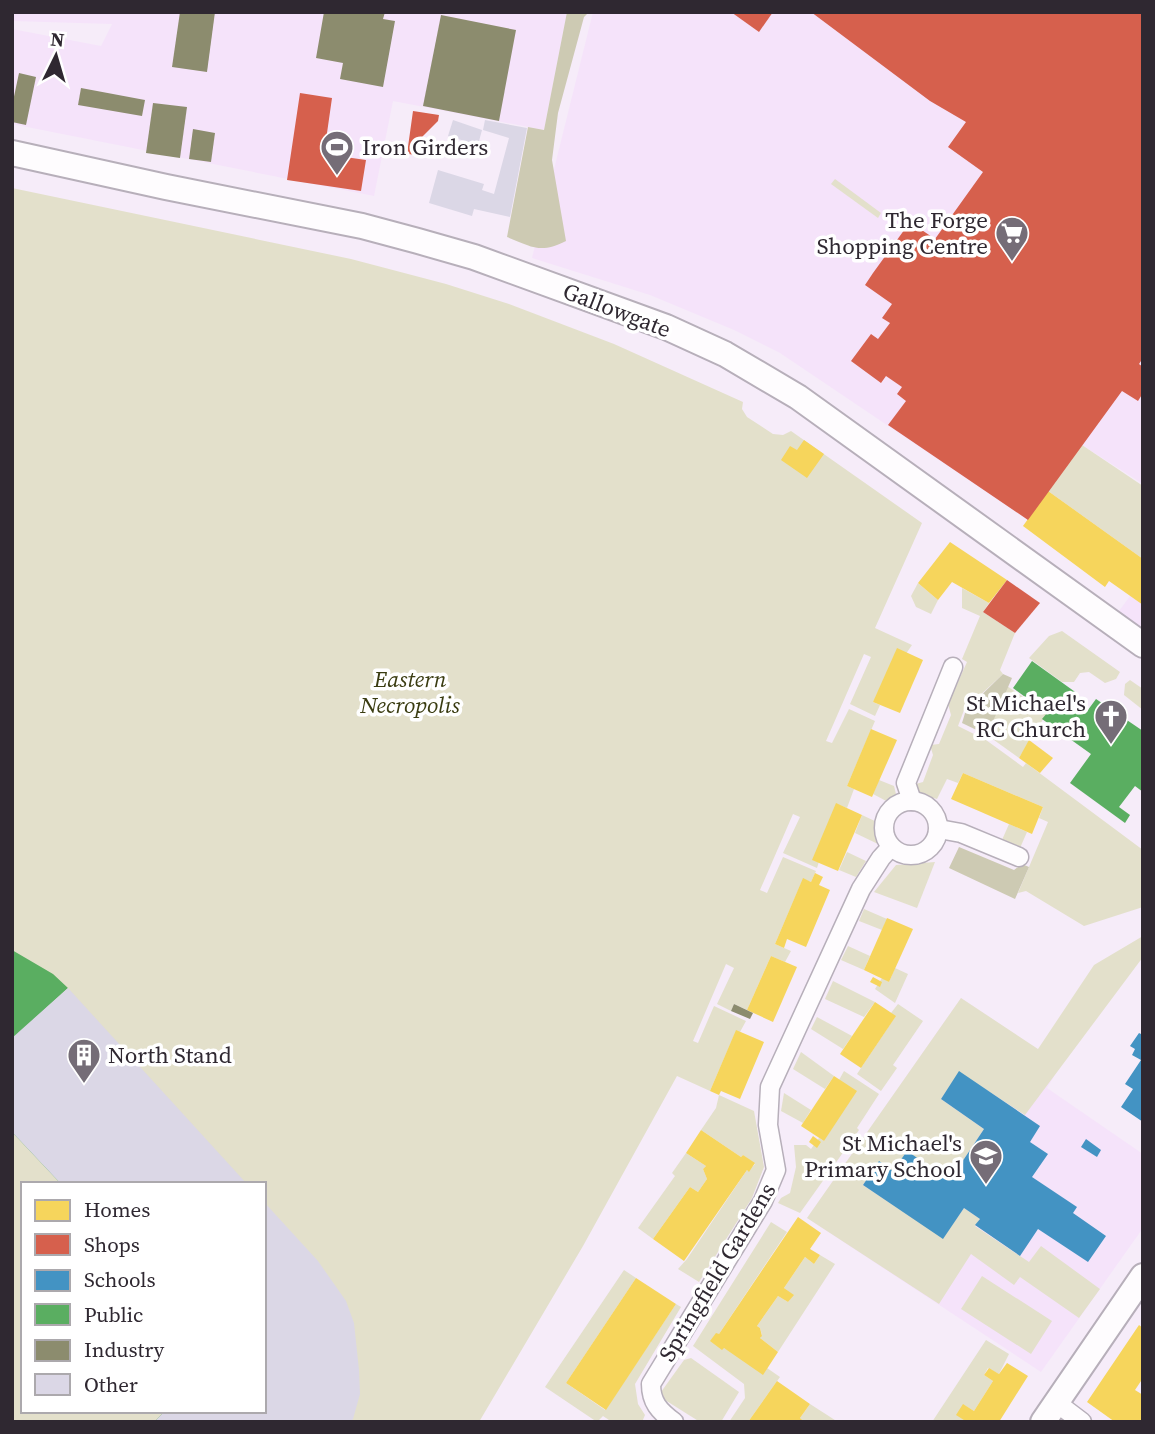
<svg xmlns="http://www.w3.org/2000/svg" width="1155" height="1434" viewBox="0 0 1155 1434" font-family="'Source Serif 4',serif">
<rect width="100%" height="100%" fill="#f6ecf9"/>
<g fill="#f5e3fa">
<polygon points="12,12 117,13 567,12 544,130 393,101 374,196 12,124 12,29 101,46 112,24 12,21"/>
<polygon points="593,12 1143,12 1143,484 1082,445 1028,520 780,353 734,330 650,295 532,258"/>
<polygon points="1136,588 1143,593 1143,651 1108,626"/>
<polygon points="961,998 1061,1065 1047,1088 1143,1154 1143,1228 1041,1372 807,1218"/>
</g>
<g fill="#e3e0cb" fill-rule="evenodd">
<polygon points="835,179 881,213 878,218 831,184"/>
<path d="M12,188L351,259L446,284L509,304L614,344L743,402L742,409L747,417L773,434L783,435L791,431L922,523L875,628L912,645L873,702L880,705L875,716L850,704L871,657L864,654L826,741L832,743L849,709L875,721L847,786L854,789L847,808L837,804L817,868L783,853L800,817L793,814L760,890L767,893L783,857L816,871L811,882L803,879L775,944L791,951L785,962L771,956L747,1010L734,1004L731,1011L717,1004L734,968L726,964L693,1041L698,1043L714,1006L746,1021L740,1032L736,1031L710,1091L677,1076L583,1246L479,1422H12ZM23,1184H264V1411H23Z"/>
<polygon points="1082,445 1143,486 1143,559 1048,491"/>
<polygon points="918,583 938,600 931,614 916,607 911,596"/>
<polygon points="962,588 989,603 983,612 1015,633 1000,670 1003,674 964,710 958,726 986,740 1023,767 1026,763 1143,850 1143,907 1084,926 1026,891 1018,893 1048,822 1039,818 1043,807 963,773 958,783 947,779 937,799 910,791 912,785 923,782 933,755 930,745 939,744 951,715 948,704 967,662 962,659 980,616 962,608"/>
<polygon points="1062,631 1120,672 1116,679 1105,683 1089,672 1080,673 1074,682 1062,682 1029,658 1049,636"/>
<polygon points="1130,680 1143,689 1143,710 1124,695 1125,684"/>
<polygon points="1007,686 1047,713 1019,758 987,735"/>
<polygon points="879,780 894,786 897,798 890,803 873,794"/>
<polygon points="862,815 879,823 878,844 855,833"/>
<polygon points="1009,824 1027,832 1020,848 1002,840"/>
<polygon points="847,852 866,861 856,877 839,870"/>
<polygon points="935,862 917,908 874,892 896,865"/>
<polygon points="864,909 887,919 882,930 859,921"/>
<polygon points="1143,936 1143,957 1025,1115 959,1072 941,1099 984,1129 950,1180 893,1171 879,1162 863,1185 943,1238 964,1208 980,1219 975,1226 1029,1262 1041,1246 1100,1289 1079,1318 1020,1277 1014,1285 971,1254 939,1304 807,1218 961,998 1038,1049 1094,965"/>
<polygon points="848,946 870,956 864,970 841,960"/>
<polygon points="895,968 908,974 895,1003 875,989 882,978 889,982"/>
<polygon points="833,981 875,1002 864,1017 825,999"/>
<polygon points="898,1004 923,1021 893,1065 897,1068 881,1091 857,1074 895,1017 891,1013"/>
<polygon points="817,1017 852,1036 843,1049 811,1029"/>
<polygon points="801,1052 834,1076 825,1089 793,1069"/>
<polygon points="844,1071 879,1094 857,1128 859,1130 800,1213 778,1203 781,1198 790,1193 796,1167 794,1145 806,1145 811,1149 819,1138 824,1141 839,1080"/>
<polygon points="784,1093 811,1110 803,1123 781,1111"/>
<polygon points="719,1095 754,1111 764,1167 752,1198 699,1282 678,1269 687,1259 747,1170 749,1171 755,1164 743,1155 741,1157 701,1130 716,1108"/>
<polygon points="686,1153 706,1166 703,1169 707,1179 698,1192 690,1187 653,1239 638,1228 675,1176 672,1173"/>
<polygon points="771,1222 787,1232 719,1334 724,1348 767,1368 780,1377 748,1422 729,1422 745,1398 744,1384 693,1346"/>
<polygon points="820,1255 835,1264 778,1352 760,1338 762,1335 760,1328 757,1326 778,1296 788,1302 793,1295 784,1288 805,1257 814,1264"/>
<polygon points="624,1270 636,1278 566,1383 605,1410 676,1304 681,1307 635,1384 638,1404 645,1415 642,1422 612,1422 603,1416 597,1422 545,1387"/>
<polygon points="982,1276 1052,1321 1031,1354 961,1309"/>
<polygon points="986,1340 1009,1354 999,1374 988,1368 984,1375 993,1381 974,1411 964,1405 966,1422 932,1422"/>
<polygon points="691,1358 739,1392 721,1422 700,1422 665,1400 661,1392 684,1360"/>
<polygon points="810,1404 838,1422 802,1422 800,1418"/>
</g>
<g fill="#cdcab3">
<path d="M567,12H589L584,17L558,113L552,160L566,241C540,254 533,247 507,237L528,127L544,130Z"/>
<polygon points="1003,674 1012,678 987,735 962,723 966,710"/>
<polygon points="959,847 1014,870 1022,864 1029,867 1015,899 949,868"/>
</g>
<g fill="#f6d55c">
<polygon points="804,440 824,454 807,478 781,460 790,446 797,450"/>
<polygon points="1048,491 1143,559 1143,605 1109,581 1105,587 1023,526"/>
<polygon points="950,542 1007,580 989,603 952,582 938,600 918,583"/>
<polygon points="897,648 923,660 900,713 873,702"/>
<polygon points="871,729 897,740 872,797 847,786"/>
<polygon points="1029,740 1053,758 1040,773 1019,758"/>
<polygon points="963,773 1043,807 1032,834 951,799"/>
<polygon points="836,803 862,815 838,871 812,860"/>
<polygon points="815,873 823,877 819,885 830,890 806,947 787,939 784,948 775,944 803,878 811,882"/>
<polygon points="887,918 913,929 889,982 864,970"/>
<polygon points="771,956 797,967 773,1022 747,1010"/>
<polygon points="873,977 882,982 880,987 870,982"/>
<polygon points="875,1002 896,1016 861,1068 840,1054"/>
<polygon points="736,1030 764,1042 740,1099 721,1091 719,1095 710,1091"/>
<polygon points="834,1076 857,1091 824,1141 801,1126"/>
<polygon points="701,1130 741,1157 743,1155 755,1163 749,1172 747,1170 684,1261 653,1239 690,1187 698,1192 707,1179 703,1169 706,1166 686,1153"/>
<polygon points="813,1136 821,1142 817,1148 809,1142"/>
<polygon points="798,1217 821,1233 810,1249 820,1255 814,1264 805,1257 784,1288 794,1295 788,1302 778,1296 757,1326 760,1328 762,1336 760,1338 778,1352 763,1375 724,1348 722,1350 710,1341 716,1333 719,1334"/>
<polygon points="636,1278 676,1304 606,1410 566,1383"/>
<polygon points="1139,1325 1143,1328 1143,1378 1135,1390 1143,1395 1143,1422 1115,1422 1087,1402"/>
<polygon points="1007,1363 1028,1376 999,1422 967,1422 956,1415 963,1404 974,1411 993,1381 984,1375 989,1368 999,1374"/>
<polygon points="777,1381 810,1404 800,1418 804,1422 748,1422"/>
</g>
<g fill="#d6604d">
<polygon points="731,12 773,12 759,32"/>
<polygon points="811,12 1143,12 1143,358 1139,364 1143,367 1143,393 1138,401 1122,391 1028,520 888,425 906,401 897,394 902,387 886,376 881,383 851,361 871,334 878,339 890,323 882,318 892,304 865,285 873,273 910,222 935,239 983,172 948,147 966,122 930,101"/>
<polygon points="300,93 332,98 324,154 366,160 361,191 287,180"/>
<polygon points="413,111 439,115 438,121 422,137 419,155 407,154"/>
<polygon points="1007,580 1040,603 1015,633 983,612"/>
</g>
<g fill="#4393c3">
<polygon points="1139,1033 1143,1035 1143,1122 1121,1107 1133,1089 1125,1084 1141,1060 1132,1055 1135,1049 1130,1046"/>
<polygon points="959,1071 1040,1126 1030,1142 1048,1154 1032,1177 1077,1207 1073,1213 1106,1236 1088,1262 1038,1229 1020,1256 975,1225 980,1219 964,1208 943,1239 863,1185 879,1161 893,1171 907,1151 950,1180 984,1129 941,1099"/>
<polygon points="1086,1139 1101,1150 1097,1157 1081,1147"/>
</g>
<g fill="#5aae61">
<polygon points="1032,661 1078,694 1070,704 1085,714 1096,699 1143,731 1143,792 1135,786 1119,807 1130,815 1125,823 1070,783 1091,754 1042,719 1047,713 1013,688"/>
<polygon points="12,950 53,974 68,988 24,1028 171,1184 61,1184 12,1132"/>
<polygon points="264,1282 277,1295 277,1311 264,1323"/>
<polygon points="264,1340 285,1361 301,1346 348,1393 344,1397 350,1403 335,1417 340,1422 154,1422 165,1411 264,1411"/>
</g>
<g fill="#8c8c6e">
<polygon points="180,12 215,12 207,72 172,67"/>
<polygon points="324,12 385,12 383,19 395,21 383,87 340,79 343,63 316,58"/>
<polygon points="441,15 516,30 499,121 423,106"/>
<polygon points="19,73 36,77 26,125 12,122 12,106"/>
<polygon points="81,88 145,100 142,116 78,105"/>
<polygon points="153,103 187,107 180,158 146,153"/>
<polygon points="193,129 215,133 211,162 189,159"/>
<polygon points="734,1004 753,1013 750,1019 731,1011"/>
</g>
<g fill="#dbd7e6">
<polygon points="453,120 482,130 478,145 448,136"/>
<polygon points="485,120 527,128 510,217 474,209 472,216 429,203 438,170 484,184 482,190 494,194 509,138 483,130"/>
<polygon points="68,988 247,1184 61,1184 12,1132 12,1038"/>
<polygon points="264,1202 318,1261 346,1301 354,1323 359,1370 360,1394 353,1419 351,1422 154,1422 165,1411 264,1411"/>
</g>
<g fill="none" stroke-linecap="round" stroke-linejoin="round">
<defs>
<g id="street">
<circle cx="911" cy="828" r="27"/>
<polyline points="912,801 906,783 953,667"/>
<polyline points="939,829 961,833 1019,857"/>
<polyline points="1057,1403 1082,1422"/>
<path d="M674,1422C659,1411 651,1402 651,1384L763,1201L776,1170L768,1125L770,1087L861,889L881,858L891,847"/>
</g>
<g id="secondary">
<polyline points="12,153 166,187 362,226 418,241 474,257 666,327 725,354 798,397 1143,645"/>
<polyline points="1043,1422 1143,1276"/>
</g>
</defs>
<use href="#street" stroke="#b7afba" stroke-width="21"/>
<use href="#secondary" stroke="#b7afba" stroke-width="28"/>
<use href="#street" stroke="#fefcfe" stroke-width="18"/>
<use href="#secondary" stroke="#fefcfe" stroke-width="24"/>
</g>
<defs>
<symbol id="stadium-pin" viewBox="-11 -11 22 30"><path d="M0 17L-7.5 6A9.5 9.5 0 1 1 7.5 6Z" fill="#756d77" stroke="#fff"/><path d="M0-5a6.5 5 0 1 0 0 10a6.5 5 0 1 0 0-10ZM-3.5-1.8h7v3.6h-7Z" fill="#fff"/></symbol>
<symbol id="supermarket-pin" viewBox="-11 -11 22 30"><path d="M0 17L-7.5 6A9.5 9.5 0 1 1 7.5 6Z" fill="#756d77" stroke="#fff"/><path d="M-6-5.5h2.5l.6 2H6L4.5 2H-2.5L-4.4-4H-6ZM-1.5 3.2a1.3 1.3 0 1 0 .1 0ZM3 3.2a1.3 1.3 0 1 0 .1 0Z" fill="#fff"/></symbol>
<symbol id="church-pin" viewBox="-11 -11 22 30"><path d="M0 17L-7.5 6A9.5 9.5 0 1 1 7.5 6Z" fill="#756d77" stroke="#fff"/><path d="M-1.2-6h2.4v3.5h3.3v2.4h-3.3V6h-2.4V-.1h-3.3v-2.4h3.3Z" fill="#fff"/></symbol>
<symbol id="building-pin" viewBox="-11 -11 22 30"><path d="M0 17L-7.5 6A9.5 9.5 0 1 1 7.5 6Z" fill="#756d77" stroke="#fff"/><path d="M-4-6H4V6H1V3H-1V6H-4ZM-2.5-4.3h1.7v1.8h-1.7ZM.8-4.3h1.7v1.8H.8ZM-2.5-1h1.7V.8h-1.7ZM.8-1h1.7V.8H.8Z" fill="#fff"/></symbol>
<symbol id="school-pin" viewBox="-11 -11 22 30"><path d="M0 17L-7.5 6A9.5 9.5 0 1 1 7.5 6Z" fill="#756d77" stroke="#fff"/><path d="M0-5L7-2L0 1L-7-2ZM-4 1L0 2.5L4 1V4Q0 6-4 4Z" fill="#fff"/></symbol>
</defs>
<g fill-rule="evenodd">
<use href="#stadium-pin" x="318" y="128" width="38" height="52"/>
<use href="#supermarket-pin" x="993" y="214" width="38" height="52"/>
<use href="#church-pin" x="1092" y="697" width="38" height="52"/>
<use href="#building-pin" x="65" y="1036" width="38" height="52"/>
<use href="#school-pin" x="967" y="1137" width="38" height="52"/>
</g>
<g text-anchor="middle" stroke-width="7" stroke-linejoin="round" paint-order="stroke">
<g font-size="23" fill="#2f2831" stroke="#fff" text-anchor="end">
<text x="362" y="155" text-anchor="start">Iron Girders</text>
<text x="988" y="228">The Forge<tspan x="988" dy="26">Shopping Centre</tspan></text>
<text x="1086" y="711">St Michael's<tspan x="1086" dy="26">RC Church</tspan></text>
<text x="108" y="1063" text-anchor="start">North Stand</text>
<text x="962" y="1151">St Michael's<tspan x="962" dy="26">Primary School</tspan></text>
</g>
<g font-size="23" fill="#2f2831" stroke="#fff">
<text transform="translate(617 310) rotate(21)" y="8">Gallowgate</text>
<text transform="translate(717 1272) rotate(-59)" y="8">Springfield Gardens</text>
</g>
<g font-size="23" font-style="italic" fill="#3a3c11" stroke="#fff">
<text x="410" y="687">Eastern<tspan x="410" dy="26">Necropolis</tspan></text>
</g>
</g>
<rect width="1155" height="1434" fill="none" stroke="#2f2831" stroke-width="28"/>
<rect x="21" y="1182" width="245" height="231" fill="#ffffff" stroke="#aca9ad" stroke-width="2"/>
<rect x="35" y="1200" width="35" height="21" fill="#f6d55c" stroke="#aca9ad" stroke-width="2"/>
<text x="84" y="1217" font-size="21" fill="#2f2831">Homes</text>
<rect x="35" y="1234" width="35" height="21" fill="#d6604d" stroke="#aca9ad" stroke-width="2"/>
<text x="84" y="1252" font-size="21" fill="#2f2831">Shops</text>
<rect x="35" y="1270" width="35" height="21" fill="#4393c3" stroke="#aca9ad" stroke-width="2"/>
<text x="84" y="1287" font-size="21" fill="#2f2831">Schools</text>
<rect x="35" y="1304" width="35" height="21" fill="#5aae61" stroke="#aca9ad" stroke-width="2"/>
<text x="84" y="1322" font-size="21" fill="#2f2831">Public</text>
<rect x="35" y="1340" width="35" height="21" fill="#8c8c6e" stroke="#aca9ad" stroke-width="2"/>
<text x="84" y="1357" font-size="21" fill="#2f2831">Industry</text>
<rect x="35" y="1374" width="35" height="21" fill="#dbd7e6" stroke="#aca9ad" stroke-width="2"/>
<text x="84" y="1392" font-size="21" fill="#2f2831">Other</text>
<g transform="translate(56 56) rotate(5)" stroke="#ffffff" stroke-width="5" paint-order="stroke">
<path d="M0-5L12 26L0 18L-12 26Z" fill="#2f2831"/>
<text y="-10" font-size="19" font-weight="bold" text-anchor="middle" fill="#2f2831">N</text>
</g>
</svg>
